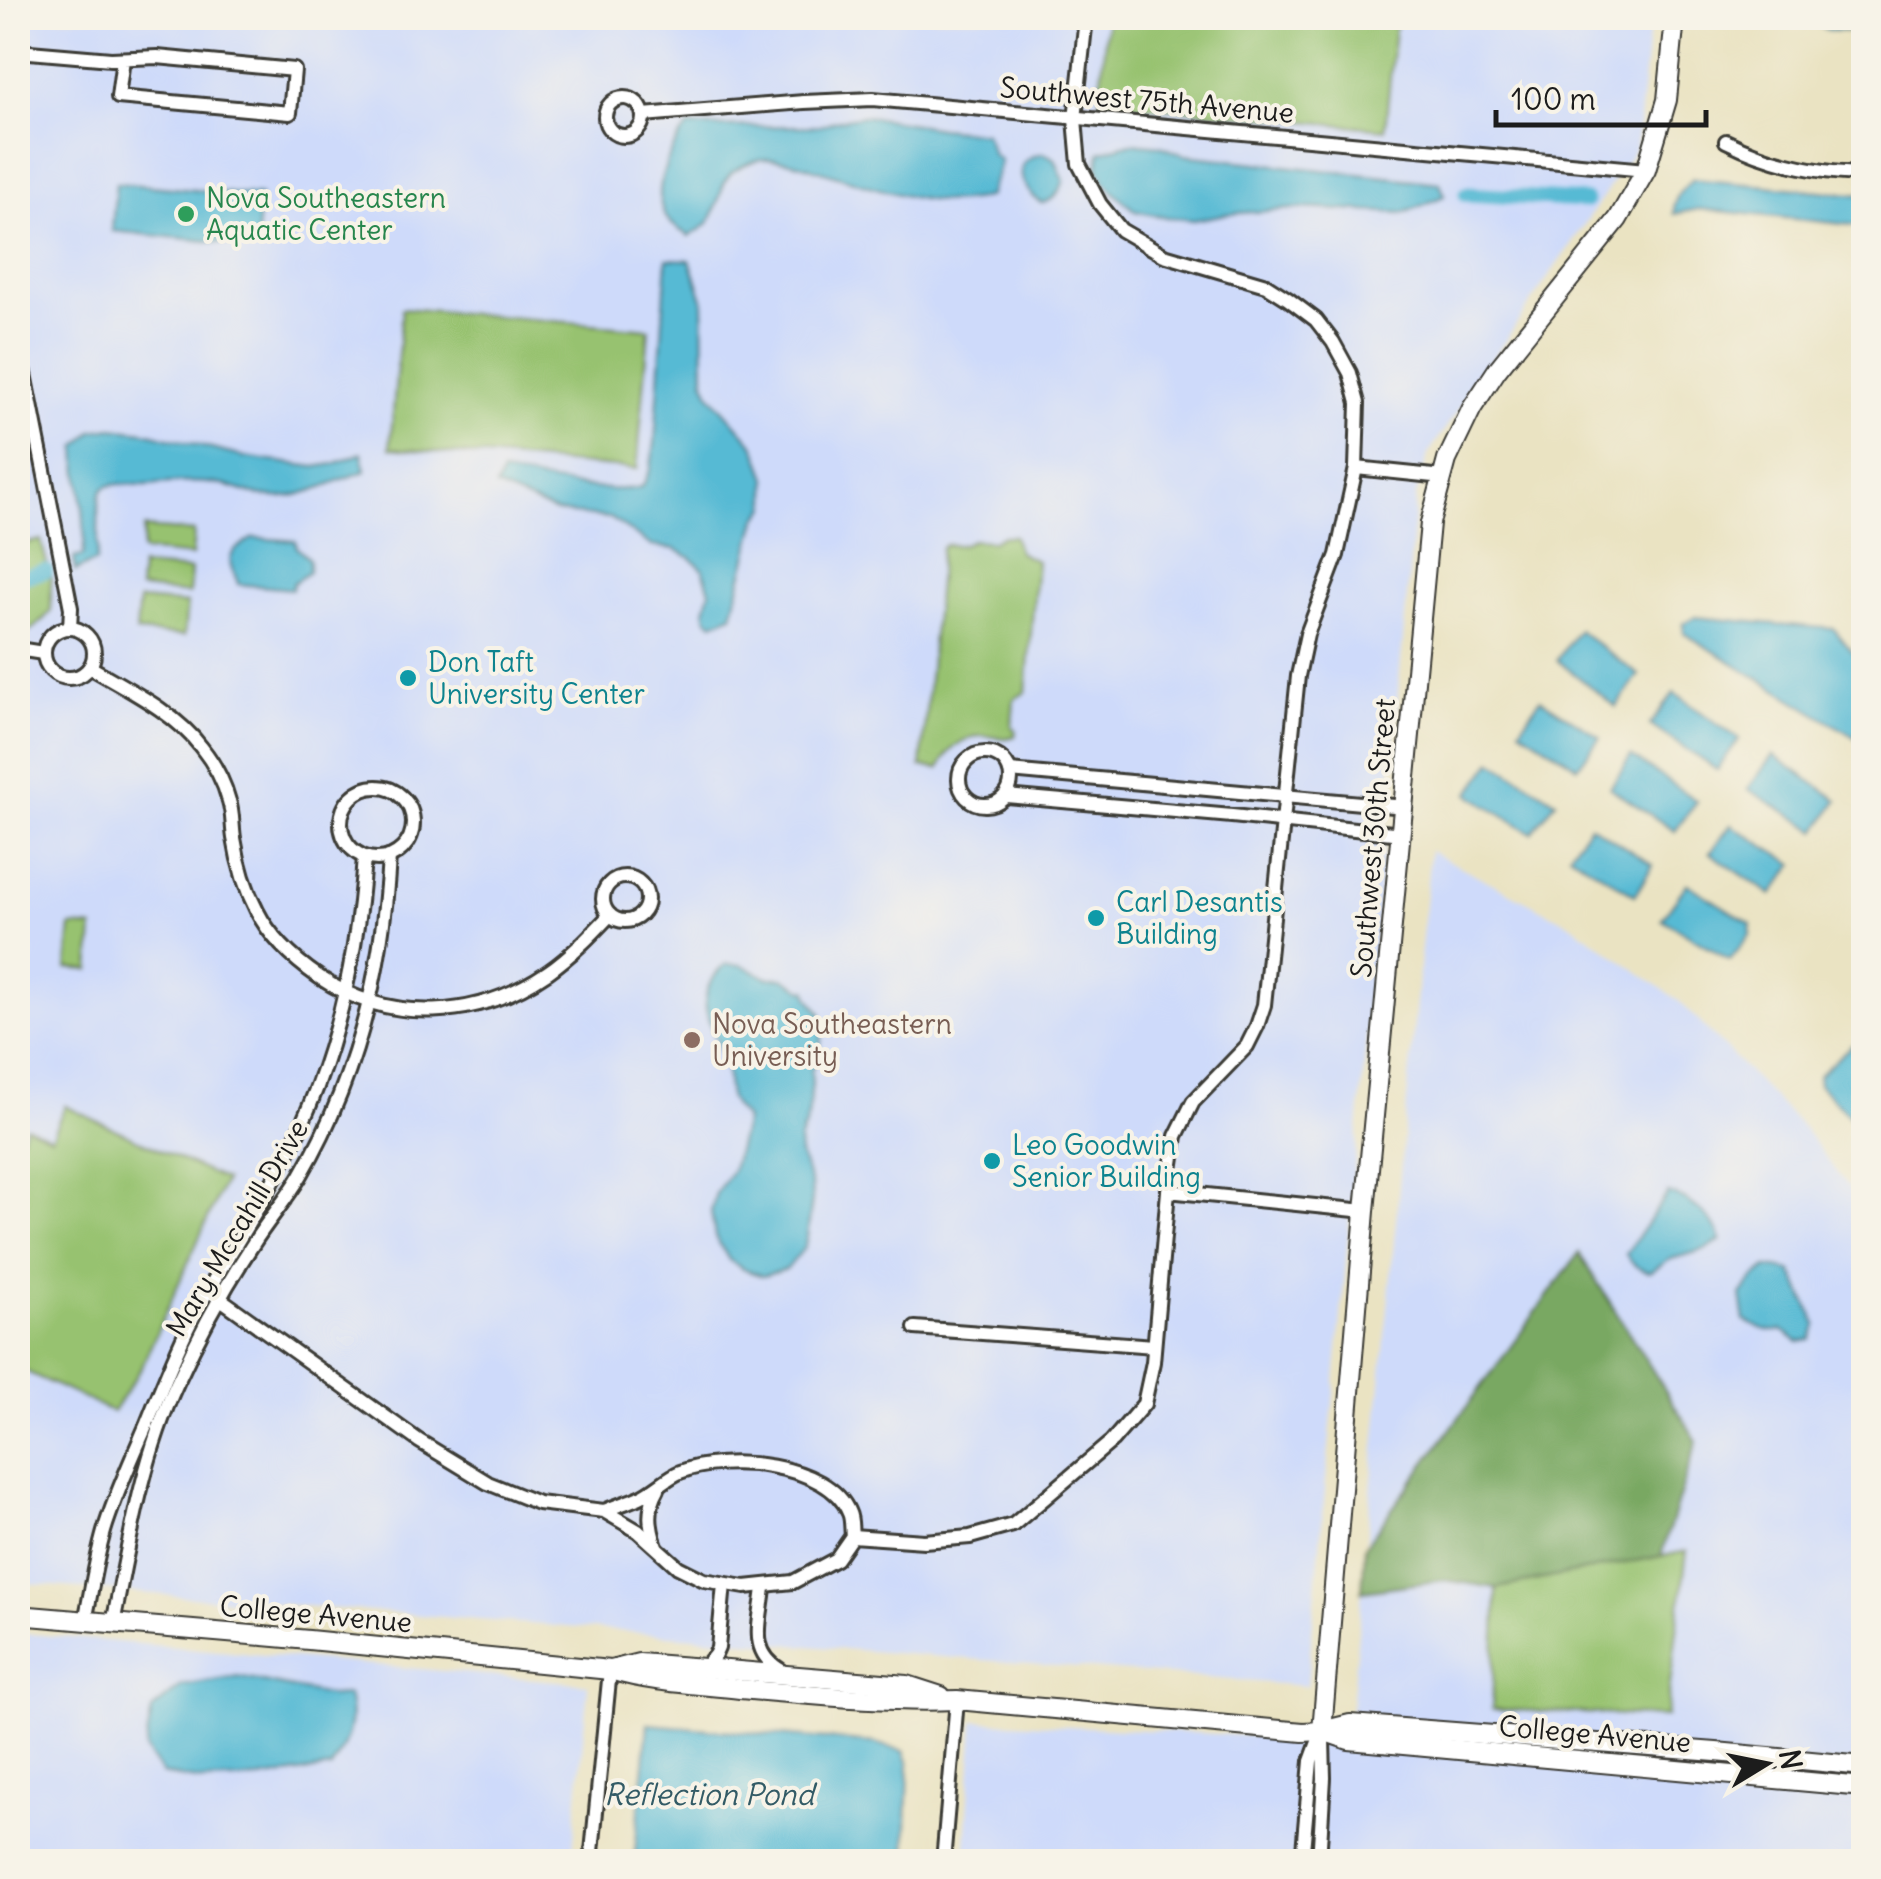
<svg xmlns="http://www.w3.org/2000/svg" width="1881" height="1879" viewBox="0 0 1881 1879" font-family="Delius,sans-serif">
<rect width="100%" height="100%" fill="#f7f3e8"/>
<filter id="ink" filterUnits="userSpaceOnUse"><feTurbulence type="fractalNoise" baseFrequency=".01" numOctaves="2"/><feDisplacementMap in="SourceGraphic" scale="20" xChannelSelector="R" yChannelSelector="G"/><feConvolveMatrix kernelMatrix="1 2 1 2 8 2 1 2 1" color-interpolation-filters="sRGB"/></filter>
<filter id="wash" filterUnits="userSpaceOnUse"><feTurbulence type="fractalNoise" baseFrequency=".0048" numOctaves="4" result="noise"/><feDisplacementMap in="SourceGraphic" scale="40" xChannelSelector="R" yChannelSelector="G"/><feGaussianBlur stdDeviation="2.25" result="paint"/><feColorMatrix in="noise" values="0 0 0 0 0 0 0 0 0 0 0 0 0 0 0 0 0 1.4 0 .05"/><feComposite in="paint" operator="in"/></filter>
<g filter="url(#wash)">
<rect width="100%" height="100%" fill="#eae3c2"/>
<g fill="#cedafa">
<polygon points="18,18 1650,18 1636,148 1428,454 1416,496 1307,1686 18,1583"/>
<polygon points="1430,851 1570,924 1678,1000 1803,1128 1863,1207 1863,1861 965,1862 974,1721 1348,1741"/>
<polygon points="18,1633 588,1684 572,1861 18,1861"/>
</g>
<g fill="#97c26f" stroke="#5a6f46" stroke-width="2.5">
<polygon points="1107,18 1396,18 1385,129 1099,102"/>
<polygon points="402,308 649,329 637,469 390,448"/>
<polygon points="144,528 194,532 192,556 142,551"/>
<path d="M1001,536H1014L1018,552L1037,561L1026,692L1014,699L1012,727L1016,731L1015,736C1000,741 998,736 983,736C961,736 948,750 939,769L921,767L941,549L945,545H961L972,540L993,541Z"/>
<path d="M41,540L51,579V611C42,621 31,635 18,632V545Z"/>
<polygon points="141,566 191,570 189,594 139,589"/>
<polygon points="139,600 187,604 184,636 136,632"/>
<polygon points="71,926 93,928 90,970 67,968"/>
<polygon points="65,1106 225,1180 140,1370 113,1412 18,1368 18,1146 26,1126 51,1137"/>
<polygon points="1687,1551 1666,1717 1492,1709 1497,1588"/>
</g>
<polygon fill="#79a862" stroke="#4a623f" stroke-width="2.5" points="1579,1253 1697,1441 1661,1556 1497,1588 1444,1580 1362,1591 1365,1546"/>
<g fill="#56bad4" stroke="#396b78" stroke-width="2.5">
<path d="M1810,18H1863V29C1842,31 1825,35 1810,18Z"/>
<path d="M864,116L940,128L985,133L993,155L1000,160C998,176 991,182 989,196C939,212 879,189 831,174C810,168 787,158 764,159C756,159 743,165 735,170C720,178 720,208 708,223C703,229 696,232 689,236C683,232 675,227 670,222C647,199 669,147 688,127L820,126L834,121Z"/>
<polygon points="1131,143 1161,146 1184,155 1440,183 1444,196 1404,213 1304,208 1226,214 1194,220 1164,217 1135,211 1115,193 1104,181 1098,168 1100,152"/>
<path d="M1044,153L1055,159L1064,181C1059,192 1054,201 1041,203C1020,186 1009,160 1044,153Z"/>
<path d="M1693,179L1863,195V226L1699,209L1674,214C1673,197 1681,190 1693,179Z"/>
<polygon points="116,183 260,196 256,246 112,231"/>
<path d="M667,259L690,260L703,299L704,379L710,394L755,446L767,478V507L757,519L732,615L713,623L707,618L705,610L710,591L703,569L691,558L675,549L652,546L610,518L556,512L496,487L502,473C532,478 617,497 643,486L650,470L655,443Z"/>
<path d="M112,428L145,432L243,457L315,467L334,464L362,453L366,471C338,479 312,494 284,497C262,499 243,490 223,485C196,480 172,483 145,485C133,486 108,479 101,492C96,501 100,545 96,561L75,571L74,558L83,556C88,520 78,483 77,447L93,431Z"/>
<path d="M253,538L296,541L297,548L309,559V572L293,583L292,589L238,584C237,579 234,574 232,569C225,551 242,546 253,538Z"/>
<polygon points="1695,617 1834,629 1863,665 1863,720 1856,738 1684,633 1684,623"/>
<polygon points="1578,630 1639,675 1616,707 1557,660"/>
<polygon points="1674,693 1739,739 1717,770 1650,725"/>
<polygon points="1540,699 1600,737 1578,767 1520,729"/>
<polygon points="1773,755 1838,800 1817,831 1748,789"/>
<polygon points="1631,756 1697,801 1675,831 1610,788"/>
<polygon points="1493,761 1556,801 1532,833 1469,794"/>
<polygon points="1590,825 1653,865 1635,895 1569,854"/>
<polygon points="1731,825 1794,864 1772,895 1710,853"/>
<polygon points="1687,884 1751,924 1750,935 1730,960 1662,919"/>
<path d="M726,964L742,965L768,978H783L804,990L807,989L809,997L821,1013L823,1030L818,1057L811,1071L812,1084L808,1117L799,1141L800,1155L811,1184L812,1199L807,1237L804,1248L787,1269L763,1276L745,1270L729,1260L715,1236L711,1212L716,1193L732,1170L745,1120C741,1113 734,1108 731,1101C725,1091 729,1074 725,1063C714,1025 687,998 726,964Z"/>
<polygon points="1852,1045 1863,1048 1863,1130 1819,1085 1818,1076"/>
<path d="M1668,1193C1688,1197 1716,1220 1721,1240L1706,1249L1671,1259L1650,1272C1638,1269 1632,1265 1626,1254Z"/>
<path d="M1767,1268H1778L1792,1272L1817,1325L1811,1340L1799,1342L1782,1330C1770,1334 1756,1326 1745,1321L1741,1295L1753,1279Z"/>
<path d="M238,1677L332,1696L348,1695C356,1724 346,1744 331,1768L260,1779L203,1781L162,1774L145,1749L152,1710L182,1686Z"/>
<polygon points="648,1724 875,1743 904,1751 909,1764 906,1856 900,1862 634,1861"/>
</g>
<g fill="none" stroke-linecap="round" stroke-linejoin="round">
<g stroke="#56bad4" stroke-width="15">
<polyline points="1466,194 1586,201"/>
<polyline points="18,578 46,571"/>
</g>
</g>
</g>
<g filter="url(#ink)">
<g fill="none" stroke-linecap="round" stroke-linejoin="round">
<defs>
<g id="minor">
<polyline points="18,51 111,59 157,57 294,70 290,113 118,97 123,59"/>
<circle cx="624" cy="117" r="19"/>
<polyline points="643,115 804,102 873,99 1646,170"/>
<path d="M1726,141C1770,163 1814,173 1864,174"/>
<polyline points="18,338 71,608 70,628"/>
<polyline points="1356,468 1443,477"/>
<circle cx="69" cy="653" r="25"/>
<polyline points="18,649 43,653"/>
<path d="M90,667C127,689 175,712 201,747C213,762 224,782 229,801C233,813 232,826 234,838C238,864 245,888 257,911C271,939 293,959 319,977C390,1025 478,1020 548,972C571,956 591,935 610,915"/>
<circle cx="985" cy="779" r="26"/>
<polyline points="1010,771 1405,807"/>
<circle cx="377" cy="823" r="36"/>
<polyline points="1006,796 1232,816 1402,834"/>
<circle cx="625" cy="899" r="22"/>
<polyline points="1168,1191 1365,1211"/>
<path d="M208,1290L419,1441L488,1483L538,1503L604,1511L638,1531L678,1567L704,1580L745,1587L793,1582L836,1559L852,1536C851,1529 852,1519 849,1513C829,1462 723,1454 680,1472C666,1478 654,1491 640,1497C628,1502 616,1506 604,1511"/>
<polyline points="915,1328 1154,1346"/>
<polyline points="852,1536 924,1541 970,1537 1013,1525 1112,1441 1144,1404 1153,1362 1168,1191 1176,1136 1193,1102 1247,1046 1257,1026 1264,1005 1298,676 1307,634 1337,555 1356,468 1358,403 1350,373 1333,342 1316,320 1288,299 1266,285 1164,255 1121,230 1100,204 1079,164 1075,119 1086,18"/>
<path d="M656,1546C649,1526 647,1508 658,1489"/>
<path d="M764,1587C761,1622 747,1651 782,1671"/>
<path d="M85,1621C92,1589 96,1556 106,1525C117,1491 132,1458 146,1426C160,1391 174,1355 191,1321C219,1267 255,1217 283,1163C333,1068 357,963 364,857"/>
<path d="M113,1624C129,1543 142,1459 177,1383C199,1334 224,1288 253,1244C268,1220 287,1199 301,1175C357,1079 383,967 389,857"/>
<polyline points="704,1668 715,1655 718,1648 724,1584"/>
<polyline points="591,1862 610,1670"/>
<polyline points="943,1862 957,1700"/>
<polyline points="1302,1862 1311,1761 1322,1731"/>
<polyline points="1319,1862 1324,1778 1323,1739"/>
</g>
<g id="tertiary">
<path d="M18,1615L309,1640L610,1670C652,1683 696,1684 740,1689C812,1695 884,1703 957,1700L1303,1732L1322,1731L1350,1724L1716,1752L1864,1766"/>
<polyline points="611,1670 639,1663 704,1668 907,1685 941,1696"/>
<polyline points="1322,1731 1365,1211 1430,523 1447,460 1472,408 1497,370 1618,219 1646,170 1667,100 1675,18"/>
<polyline points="1323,1731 1349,1740 1864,1787"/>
</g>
</defs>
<use href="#minor" stroke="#3b3a35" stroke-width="18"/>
<use href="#tertiary" stroke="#3b3a35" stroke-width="22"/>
<use href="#minor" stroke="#fff" stroke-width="12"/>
<use href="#tertiary" stroke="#fff" stroke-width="18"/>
</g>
</g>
<circle fill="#2e9e5b" stroke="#f7f3e8" stroke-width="4" cx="186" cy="214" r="10"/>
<g fill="#0f9aa8" stroke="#f7f3e8" stroke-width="4">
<circle cx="408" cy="678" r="10"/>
<circle cx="1096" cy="918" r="10"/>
<circle cx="992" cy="1161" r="10"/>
</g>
<circle fill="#8d6e63" stroke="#f7f3e8" stroke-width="4" cx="692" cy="1040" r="10"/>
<g text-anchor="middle" stroke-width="8" stroke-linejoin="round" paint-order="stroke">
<g font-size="28" fill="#1c1c1c" stroke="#f7f3e8">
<text transform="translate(1147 100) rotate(5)" y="10">Southwest 75th Avenue</text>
<text transform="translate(1373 838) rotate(-85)" y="10">Southwest 30th Street</text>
<text transform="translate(237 1228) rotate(-59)" y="10">Mary Mccahill Drive</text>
<text transform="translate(316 1614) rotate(5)" y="10">College Avenue</text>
<text transform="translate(1595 1734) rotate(5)" y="10">College Avenue</text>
</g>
<g font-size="28" fill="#27864d" stroke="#f7f3e8" text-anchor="start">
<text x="206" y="208">Nova Southeastern<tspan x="206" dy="32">Aquatic Center</tspan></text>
</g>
<g font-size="28" fill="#0d838f" stroke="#f7f3e8" text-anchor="start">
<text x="428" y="672">Don Taft<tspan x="428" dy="32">University Center</tspan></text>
<text x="1116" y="912">Carl Desantis<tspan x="1116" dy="32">Building</tspan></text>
<text x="1012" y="1155">Leo Goodwin<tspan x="1012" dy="32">Senior Building</tspan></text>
</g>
<g font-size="28" fill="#785e54" stroke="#f7f3e8" text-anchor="start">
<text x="712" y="1034">Nova Southeastern<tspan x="712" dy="32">University</tspan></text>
</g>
<g font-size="30" font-style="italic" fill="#335b66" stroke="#f7f3e8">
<text x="709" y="1805">Reflection Pond</text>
</g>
</g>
<rect width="1881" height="1879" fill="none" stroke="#f7f3e8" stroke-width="60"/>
<g transform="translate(1766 1764) rotate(80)" stroke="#f7f3e8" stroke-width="8" paint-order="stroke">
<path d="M0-8L18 38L0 25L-18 38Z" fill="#1c1c1c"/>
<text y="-15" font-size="28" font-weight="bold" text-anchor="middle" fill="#1c1c1c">N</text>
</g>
<path d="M1496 110v15h210v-15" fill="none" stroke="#1c1c1c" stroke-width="5"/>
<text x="1511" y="110" font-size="30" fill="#1c1c1c" stroke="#f7f3e8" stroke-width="8" paint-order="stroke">100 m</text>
</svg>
